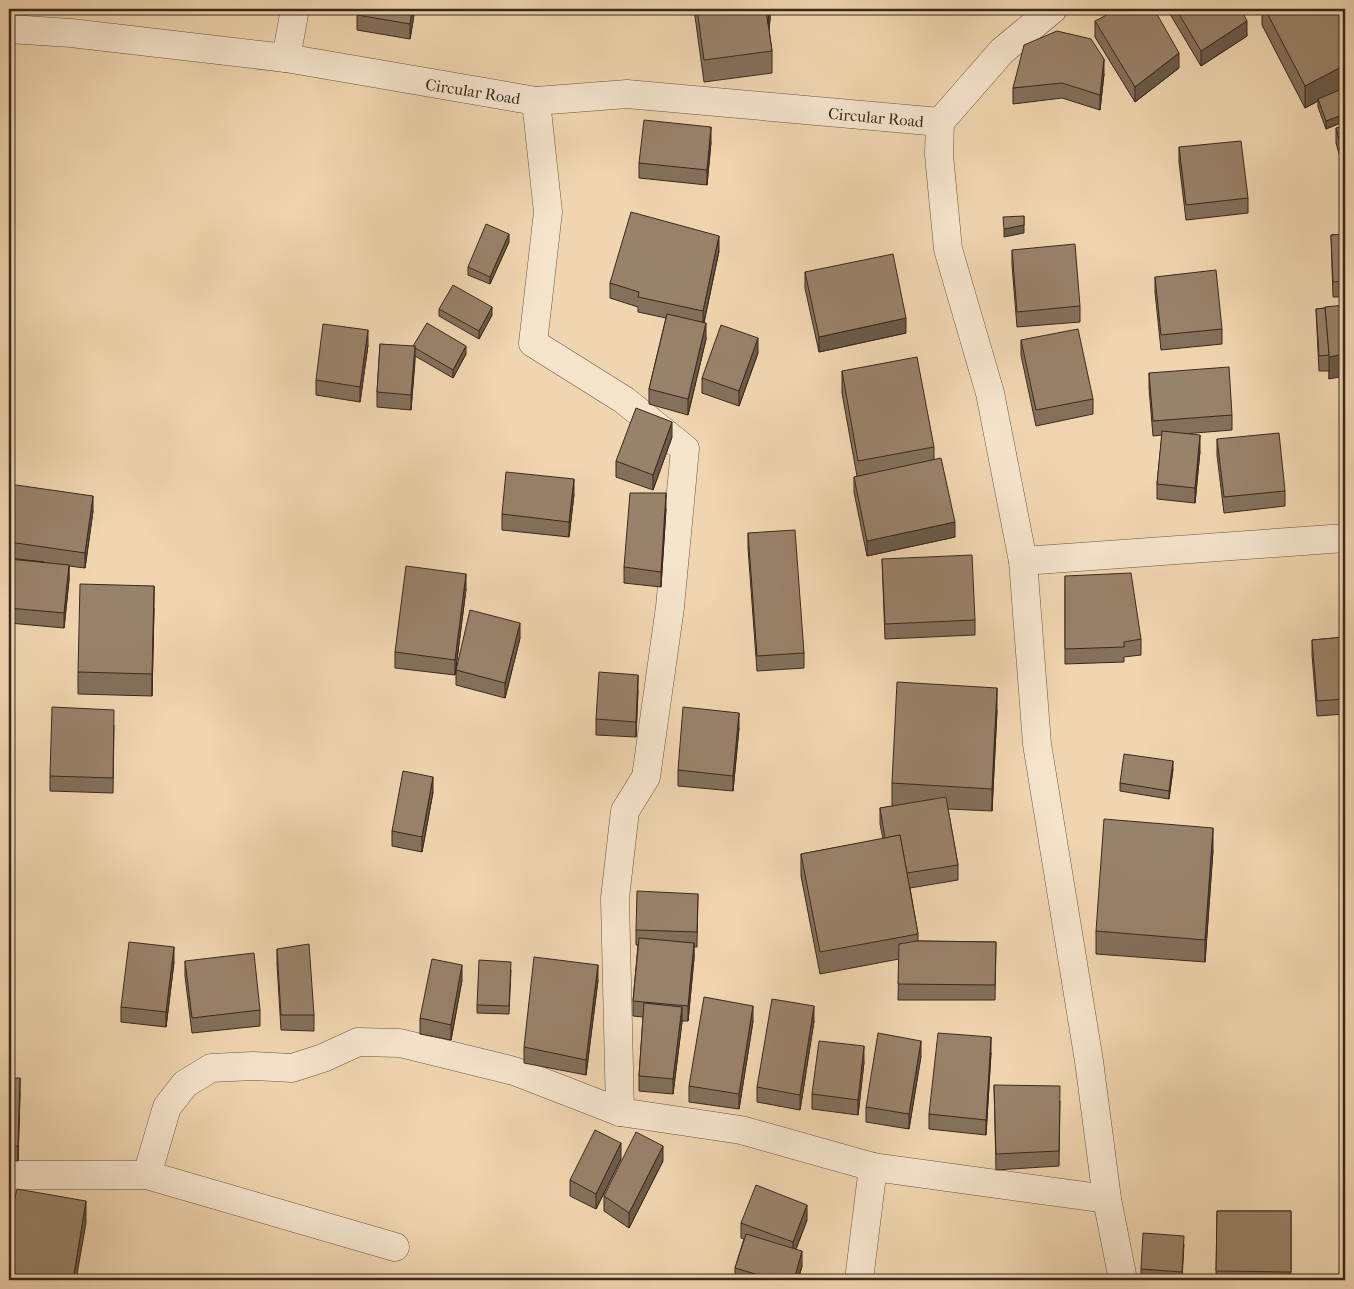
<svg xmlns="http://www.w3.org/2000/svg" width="1354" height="1289" viewBox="0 0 1354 1289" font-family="'IM FELL French Canon',serif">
<rect width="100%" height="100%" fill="#f0d6b0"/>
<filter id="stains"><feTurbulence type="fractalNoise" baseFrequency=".004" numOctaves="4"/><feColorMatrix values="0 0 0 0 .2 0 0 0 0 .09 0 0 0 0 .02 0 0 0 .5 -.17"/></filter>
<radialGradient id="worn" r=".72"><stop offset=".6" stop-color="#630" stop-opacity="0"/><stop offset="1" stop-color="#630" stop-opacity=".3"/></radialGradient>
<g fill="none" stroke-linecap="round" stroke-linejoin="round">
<defs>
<g id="minor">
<polyline points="1053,9 1002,51 940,122 939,155 948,249 990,393 1023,561 1037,744 1089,1061 1107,1199 1123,1280"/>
<polyline points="9,29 71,33 286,58 536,101 627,94 940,122"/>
<polyline points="286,58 295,9"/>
<polyline points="536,101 548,212 533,343 624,400 685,449 670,607 646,777 625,811 615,898 620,1112"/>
<polyline points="1023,561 1345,538"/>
<polyline points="9,1175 147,1175 395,1247"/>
<polyline points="147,1175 167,1107 185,1084 211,1068 253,1066 292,1068 323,1058 358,1042 400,1043 514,1071 620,1112 741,1130 873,1167 1107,1199"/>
<polyline points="859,1280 873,1167"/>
</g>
</defs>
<use href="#minor" stroke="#685442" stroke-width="29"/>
<use href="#minor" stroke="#f5e4cc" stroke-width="28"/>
</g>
<g fill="#84705b" stroke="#3a281e">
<polygon points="415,9 410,39 357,30 357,15"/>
<polygon points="694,9 771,9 769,30 772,51 772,73 704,82"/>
<polygon points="1167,9 1241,9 1247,36 1201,66"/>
<polygon points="1262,9 1345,9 1345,87 1341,89 1345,92 1345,121 1326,129 1318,107 1318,101 1305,108 1262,25"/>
<polygon points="1095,21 1179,68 1135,102 1095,37"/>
<polygon points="1104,74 1100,110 1062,98 1013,104 1013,88"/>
<polygon points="1345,126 1345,175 1336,143 1336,128"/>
<polygon points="711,142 707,185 639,178 639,163"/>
<polygon points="1179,147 1248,198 1248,213 1186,220 1179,162"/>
<polygon points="1345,234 1345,297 1333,297 1331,235"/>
<polygon points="509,242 490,284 468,275 468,267"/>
<polygon points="1012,250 1080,306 1080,322 1017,327 1012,265"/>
<polygon points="719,251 704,323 706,339 688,415 649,404 649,389 666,318 638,312 638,307 610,298 610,283"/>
<polygon points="805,272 906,333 819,352 805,288"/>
<polygon points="1155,277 1222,329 1222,344 1161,350 1155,292"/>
<polygon points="1345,305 1329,379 1329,371 1319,371 1316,309 1325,308"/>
<polygon points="439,309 492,315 479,339 439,316"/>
<polygon points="1021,340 1093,399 1093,414 1036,426 1021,355"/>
<polygon points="380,344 466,354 453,378 415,356 411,410 377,407 377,392"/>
<polygon points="368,345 360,402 316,395 316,380"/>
<polygon points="758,353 739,406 702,393 702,378"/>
<polygon points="842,371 934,447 934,460 955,537 867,556 854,492 854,477 857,476 842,393"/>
<polygon points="1149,373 1232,415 1232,430 1183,434 1200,451 1195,503 1157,499 1157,484 1162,435 1153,436 1149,388"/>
<polygon points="672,437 653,490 616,477 616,461"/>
<polygon points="1217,439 1285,491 1285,506 1224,513 1217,455"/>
<polygon points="9,484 93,511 85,568 69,566 69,580 64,628 9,623 9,559 44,562 9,558"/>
<polygon points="574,494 569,537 502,530 502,514"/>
<polygon points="666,509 661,587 624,583 624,567"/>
<polygon points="748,533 804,653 804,668 757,671 748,548"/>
<polygon points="882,559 975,620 975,635 885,639"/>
<polygon points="1065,576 1141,639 1141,655 1124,657 1124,662 1065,664"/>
<polygon points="466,589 455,675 395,668 395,652"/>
<polygon points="154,608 152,696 78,694 78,672"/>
<polygon points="1345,637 1345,714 1317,716 1312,655 1312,640"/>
<polygon points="520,638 505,698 456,685 456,670"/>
<polygon points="638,690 636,737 596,735 596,719"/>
<polygon points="997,710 992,811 948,809 958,865 958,880 910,888 918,934 918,941 996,942 995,1000 898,1000 899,959 820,974 801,876 801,854 883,839 880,824 880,808 895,806 892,806 892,783"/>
<polygon points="114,725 113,793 50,791 50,776"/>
<polygon points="739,728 733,791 678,786 678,770"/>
<polygon points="1173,769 1169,799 1120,791 1120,783"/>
<polygon points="433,792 422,852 392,846 392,831"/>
<polygon points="1213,850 1205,962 1096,954 1096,931"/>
<polygon points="698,894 697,947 694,947 694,958 688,1021 682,1021 673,1094 639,1091 639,1076 643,1017 633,1016 633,1001 638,945 636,945 636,930"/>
<polygon points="277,949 314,1015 314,1031 281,1030 277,964"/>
<polygon points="185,961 260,1010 260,1026 192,1033 185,976"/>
<polygon points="174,962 166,1027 121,1022 121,1007"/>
<polygon points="511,970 509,1014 477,1013 477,1005"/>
<polygon points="462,980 451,1040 420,1034 420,1018"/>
<polygon points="598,980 586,1075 524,1063 524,1047"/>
<polygon points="753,1021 739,1109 689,1102 689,1086"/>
<polygon points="814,1021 800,1110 757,1102 757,1087"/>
<polygon points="991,1053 986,1135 929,1129 929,1114"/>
<polygon points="921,1056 909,1129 866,1122 866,1107"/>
<polygon points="864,1062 858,1115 812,1109 812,1094"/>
<polygon points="9,1078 20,1093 18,1161 9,1161"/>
<polygon points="994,1085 1060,1101 1059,1166 996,1170"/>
<polygon points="621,1159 596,1209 570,1196 570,1180"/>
<polygon points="663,1161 629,1228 604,1211 604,1196"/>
<polygon points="1217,1211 1291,1211 1291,1280 1216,1280"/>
<polygon points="807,1220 796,1249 802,1266 798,1280 735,1280 735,1268 744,1239 741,1238 741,1223"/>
<polygon points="1184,1244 1182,1280 1141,1277 1141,1269"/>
</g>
<g fill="#6b5b4a" stroke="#3a281e">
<polygon points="412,9 415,9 410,39 410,24"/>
<polygon points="769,9 771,9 768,39 768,24"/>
<polygon points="1247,21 1247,36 1201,66 1201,51"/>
<polygon points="1179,53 1179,68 1135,102 1135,87"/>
<polygon points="1104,59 1104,74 1100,110 1100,95"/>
<polygon points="1345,65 1345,87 1319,101 1318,99 1318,101 1305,108 1305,86"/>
<polygon points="1345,114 1345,121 1326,129 1326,121"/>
<polygon points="711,127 711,142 707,185 707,170"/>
<polygon points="1024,216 1024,233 1004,237 1004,229"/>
<polygon points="509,234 509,242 490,284 490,277"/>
<polygon points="719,236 719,251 703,326 703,311"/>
<polygon points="492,307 492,315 479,339 479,331"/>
<polygon points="906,318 906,333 819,352 819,337"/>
<polygon points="706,323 706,339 688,415 688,399"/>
<polygon points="368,330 368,345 360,402 360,387"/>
<polygon points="758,338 758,353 739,406 739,391"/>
<polygon points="415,346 415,362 411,410 411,395"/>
<polygon points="466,346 466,354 453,378 453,370"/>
<polygon points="1345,354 1345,376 1329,379 1329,357"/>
<polygon points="672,422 672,437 653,490 653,475"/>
<polygon points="1200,435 1200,451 1195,503 1195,488"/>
<polygon points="574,479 574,494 569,537 569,522"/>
<polygon points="666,493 666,509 661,587 661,572"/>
<polygon points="93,496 93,511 85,568 85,553"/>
<polygon points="955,522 955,537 867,556 867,541"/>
<polygon points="69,565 69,580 64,628 64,613"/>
<polygon points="466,574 466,589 455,675 455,660"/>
<polygon points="154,586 154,608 152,696 152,674"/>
<polygon points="520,623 520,638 505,698 505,683"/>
<polygon points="638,675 638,690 636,737 636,722"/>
<polygon points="997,688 997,710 992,811 992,789"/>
<polygon points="739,713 739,728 733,791 733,776"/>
<polygon points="1173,761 1173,769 1169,799 1169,791"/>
<polygon points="433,777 433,792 422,852 422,837"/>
<polygon points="1213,828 1213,850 1205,962 1205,940"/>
<polygon points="694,943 694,958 688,1021 688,1006"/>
<polygon points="174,947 174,962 166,1027 166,1012"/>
<polygon points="462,965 462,980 451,1040 451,1025"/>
<polygon points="598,965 598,980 586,1075 586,1060"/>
<polygon points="753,1006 753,1021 739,1109 739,1094"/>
<polygon points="814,1006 814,1021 800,1110 800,1095"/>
<polygon points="682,1007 682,1022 673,1094 673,1079"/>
<polygon points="991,1037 991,1053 986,1135 986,1120"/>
<polygon points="921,1041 921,1056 909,1129 909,1114"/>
<polygon points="864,1046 864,1062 858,1115 858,1100"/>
<polygon points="20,1078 20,1093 18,1161 18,1146"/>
<polygon points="621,1143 621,1159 596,1209 596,1194"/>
<polygon points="663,1146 663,1161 629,1228 629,1213"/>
<polygon points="86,1201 86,1223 76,1280 73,1280"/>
<polygon points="807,1205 807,1220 793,1257 793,1242"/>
<polygon points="802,1251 802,1266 798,1280 794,1280"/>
</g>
<g fill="#99826a" stroke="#3a281e">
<polygon points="358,9 412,9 410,24 357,15"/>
<polygon points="697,9 766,9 772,51 704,60"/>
<polygon points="766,9 769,9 768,24"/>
<polygon points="1118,9 1154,9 1179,53 1135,87 1095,21"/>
<polygon points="1176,9 1241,9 1247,21 1201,51"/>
<polygon points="1265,9 1345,9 1345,65 1305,86"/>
<polygon points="1057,31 1091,39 1104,59 1100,95 1062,83 1013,88 1024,45"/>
<polygon points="1344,88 1345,92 1345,114 1326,121 1318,99"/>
<polygon points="644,120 711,127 707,170 639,163"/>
<polygon points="1345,126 1345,160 1336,128"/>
<polygon points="1241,141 1248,198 1186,205 1179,147"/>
<polygon points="631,212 719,236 703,311 638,297 639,292 610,283"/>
<polygon points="1024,216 1024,225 1004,229 1003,217"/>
<polygon points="486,224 509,234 490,277 468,267"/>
<polygon points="1345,234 1345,281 1333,282 1331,235"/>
<polygon points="1075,244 1080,306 1017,312 1012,250"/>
<polygon points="893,254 906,318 819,337 805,272"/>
<polygon points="1216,270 1222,329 1161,335 1155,277"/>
<polygon points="453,285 492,307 479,331 439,309"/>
<polygon points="1345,305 1345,354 1329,357 1325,307"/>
<polygon points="1325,308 1329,355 1319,356 1316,309"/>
<polygon points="667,314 706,323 688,399 649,389"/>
<polygon points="427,323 466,346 453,370 415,348 415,346 413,346"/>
<polygon points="323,324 368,330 360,387 316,380"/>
<polygon points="721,325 758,338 739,391 702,378"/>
<polygon points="1078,329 1093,399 1036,410 1021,340"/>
<polygon points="380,344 415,346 411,395 377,392"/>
<polygon points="917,357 934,447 858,461 842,371"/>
<polygon points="1229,367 1232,415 1153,421 1149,373"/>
<polygon points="636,408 672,422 653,475 616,461"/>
<polygon points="1162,431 1200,435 1195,488 1157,484"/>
<polygon points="1279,433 1285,491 1224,497 1217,439"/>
<polygon points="941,458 955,522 867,541 854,477"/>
<polygon points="506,472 574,479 569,522 502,514"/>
<polygon points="9,484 93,496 85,553 9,542"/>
<polygon points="630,493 666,493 661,572 624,567"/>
<polygon points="795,530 804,653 757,656 748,533"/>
<polygon points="972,555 975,620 885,624 882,559"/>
<polygon points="9,559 69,565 64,613 9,608"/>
<polygon points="406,566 466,574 455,660 395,652"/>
<polygon points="1131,573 1141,639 1124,642 1124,647 1065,649 1065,576"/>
<polygon points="80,584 154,586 152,674 78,672"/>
<polygon points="470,610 520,623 505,683 456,670"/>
<polygon points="1345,637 1345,699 1317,701 1312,640"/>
<polygon points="599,672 638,675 636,722 596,719"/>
<polygon points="897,682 997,688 992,789 892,783"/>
<polygon points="52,707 114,710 113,778 50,776"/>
<polygon points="683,707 739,713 733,776 678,770"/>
<polygon points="1124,754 1173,761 1169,791 1120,783"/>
<polygon points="403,771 433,777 422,837 392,831"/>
<polygon points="946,797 958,865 907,873 900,835 885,838 880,808"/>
<polygon points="1104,819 1213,828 1205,940 1096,931"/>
<polygon points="900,835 918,934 820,952 801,854"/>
<polygon points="637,891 698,894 697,932 636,930"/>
<polygon points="639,938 694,943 688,1006 633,1001"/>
<polygon points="918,941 996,942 995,985 898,984 899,944"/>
<polygon points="129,942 174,947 166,1012 121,1007"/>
<polygon points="309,944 314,1015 281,1015 277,949"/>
<polygon points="254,953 260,1010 192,1018 185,961"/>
<polygon points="534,957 598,965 586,1060 524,1047"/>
<polygon points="432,959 462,965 451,1025 420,1018"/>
<polygon points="479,960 511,962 509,1006 477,1005"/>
<polygon points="704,997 753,1006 739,1094 689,1086"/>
<polygon points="772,999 814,1006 800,1095 757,1087"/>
<polygon points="644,1003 682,1007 673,1079 639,1076"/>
<polygon points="878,1033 921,1041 909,1114 866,1107"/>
<polygon points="938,1033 991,1037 986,1120 929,1114"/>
<polygon points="819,1041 864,1046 858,1100 812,1094"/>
<polygon points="9,1078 20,1078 18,1146 9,1146"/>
<polygon points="994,1085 1060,1086 1059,1151 996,1154"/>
<polygon points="595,1130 621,1143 596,1194 570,1180"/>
<polygon points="636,1132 663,1146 629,1213 604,1196"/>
<polygon points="756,1185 807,1205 793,1242 741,1223"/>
<polygon points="17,1189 86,1201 73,1280 9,1280 9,1222"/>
<polygon points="1217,1211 1291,1211 1291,1272 1216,1271"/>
<polygon points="1143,1233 1184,1236 1182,1272 1141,1269"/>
<polygon points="746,1234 802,1251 794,1280 776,1280 735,1268"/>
</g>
<g text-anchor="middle" stroke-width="5" stroke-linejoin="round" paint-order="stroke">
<g font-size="16" fill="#3a281e" stroke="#f5e4cc">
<text transform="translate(473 91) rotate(9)" y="6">Circular Road</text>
<text transform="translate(876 117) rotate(5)" y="6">Circular Road</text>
</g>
</g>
<rect width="1354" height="1289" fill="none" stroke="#f0d6b0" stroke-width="30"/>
<rect x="10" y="10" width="1334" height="1269" fill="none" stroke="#3a281e" stroke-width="2.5"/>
<rect x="15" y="15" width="1324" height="1259" fill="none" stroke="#3a281e"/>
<rect width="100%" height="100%" filter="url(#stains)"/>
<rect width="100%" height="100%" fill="url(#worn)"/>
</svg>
